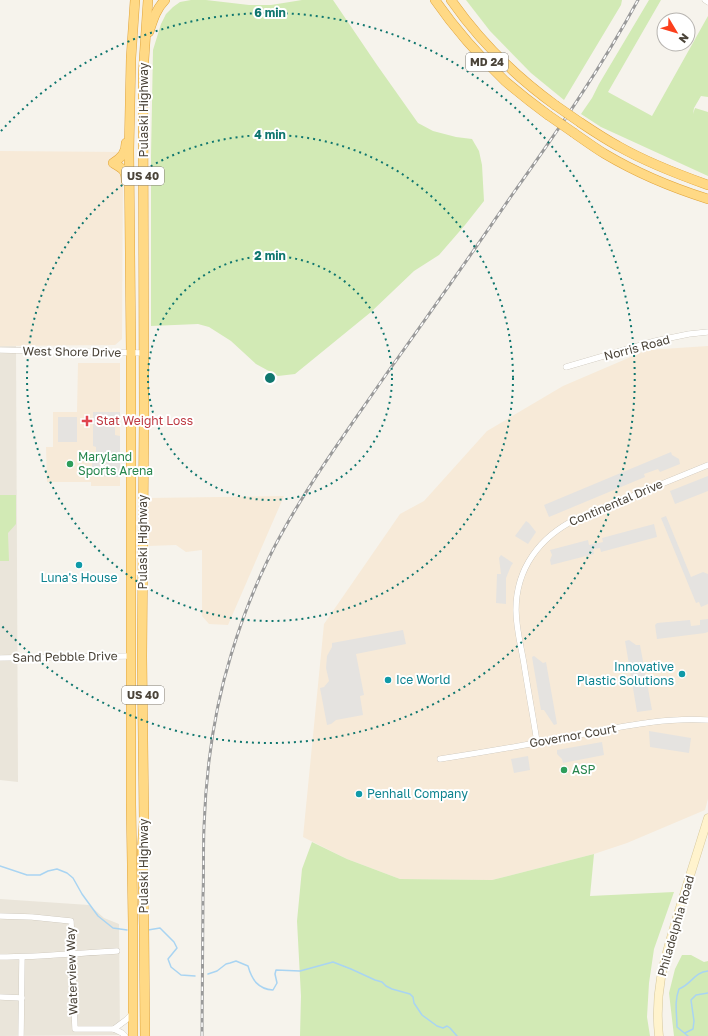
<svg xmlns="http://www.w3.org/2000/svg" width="708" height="1036" viewBox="0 0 708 1036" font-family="'Golos Text',sans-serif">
<rect width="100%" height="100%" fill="#f6f3ec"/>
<g fill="#eae5da">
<polygon points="0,346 16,346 18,782 0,780"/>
<polygon points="0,899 89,905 104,918 119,924 120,1035 0,1036"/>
</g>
<g fill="#f7ead8">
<polygon points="0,151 122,152 123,172 122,339 115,345 0,346"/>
<polygon points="708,346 708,799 705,810 627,843 594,854 492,880 400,879 347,859 303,837 324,624 400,514 424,501 487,431 563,386 647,350"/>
<polygon points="78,363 120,363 120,486 91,486 91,482 47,482 46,447 53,447 53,412 77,412"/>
<polygon points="284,496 228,625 209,624 202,616 202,550 186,552 176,545 148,546 148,498"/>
</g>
<g fill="#d2eab5">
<polygon points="191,0 206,0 249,5 271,5 302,0 333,0 377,65 418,123 433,131 456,137 472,139 479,151 482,165 484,201 465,225 439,255 414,271 371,312 295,374 278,376 256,364 231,341 209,327 198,324 151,326 151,156 153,50 161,24 166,14 173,7 180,2"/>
<polygon points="466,0 622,0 621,5 564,100 531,73 490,31"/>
<polygon points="649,0 661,0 608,92 652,116 708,16 708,97 701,96 694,108 693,114 695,108 708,112 708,176 601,127 581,114 592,98 599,84"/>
<polygon points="0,495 16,495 16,524 8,533 9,561 0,561"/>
<polygon points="312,842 347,859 400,879 492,880 594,854 590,896 674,892 654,949 649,983 647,1017 650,1036 300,1036 301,996 297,921 302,869"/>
<polygon points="682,955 691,955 704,962 708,961 708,1036 674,1036 669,993 675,969"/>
</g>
<g fill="#e5e3e0">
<polygon points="93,412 120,412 120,423 115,424 115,435 120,436 120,477 92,476 92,458 96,458 96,447 93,446"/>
<rect x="58" y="417" width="19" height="25"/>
<polygon points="671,452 672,455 679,459 680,464 660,472 658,469 644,474 645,477 549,517 544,505"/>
<polygon points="708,476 708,491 675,504 670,491"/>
<polygon points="666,516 691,577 703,572 708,574 708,604 701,607 699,602 696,603 661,518"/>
<polygon points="526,521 529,523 536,532 528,544 515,536"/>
<polygon points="654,524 657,537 601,552 600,548 593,549 594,554 551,565 550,560 552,555 550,550 588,540 589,545 603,542 602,538"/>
<polygon points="501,555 513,563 511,566 506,578 506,604 496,603 497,574 501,574 499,558"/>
<polygon points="708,619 708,632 705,633 657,639 655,625 657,623 690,620 691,626 700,625 700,620"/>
<polygon points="403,630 406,644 356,654 364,695 360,696 363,715 336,720 331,724 327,725 320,688 324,687 329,681 326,668 327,656 332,647 332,643"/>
<polygon points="629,640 636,645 640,645 652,710 637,712 625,641"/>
<polygon points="534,656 543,663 546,662 557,724 554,725 544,710 541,710 532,657"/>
<polygon points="649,731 691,738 689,753 650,747"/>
<polygon points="602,742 604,755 563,763 562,759 557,754 557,750"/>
<polygon points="528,756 530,770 514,773 511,759"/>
</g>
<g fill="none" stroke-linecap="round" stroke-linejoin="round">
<g stroke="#a9d4f2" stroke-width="1.5">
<polyline points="0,866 27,875 40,875 48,871 57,869 67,873 73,878 82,894 98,916 113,928 127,930"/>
<polyline points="148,930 160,928 174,942 177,948 168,959 171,967 181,975 195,976"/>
<path d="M208,974L217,971L226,964L230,963L236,961L248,966C252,980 258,989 273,990L277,983L275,974L276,970L300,971L333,962L351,969L375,980L382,982L386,986L392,989L410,994L413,997L414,1003L422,1015L437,1026L443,1028L447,1026L450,1028L457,1036"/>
<polyline points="685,1033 693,1029 694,1021 691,1000 696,995 708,993"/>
<path d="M688,1036L677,1027C677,1014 674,1002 679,989C692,984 694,972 708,971"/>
</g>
<defs>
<g id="minor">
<polyline points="705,0 708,2"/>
<polyline points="0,350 144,353"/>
<polyline points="566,367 655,341 689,334 708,332"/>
<polyline points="0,658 130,656"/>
<path d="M537,742C533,716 528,690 524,664C521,646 516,628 516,610C516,568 540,537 576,519L708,465"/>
<path d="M440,759C486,752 532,744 578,735C621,727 664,717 708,720"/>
<polyline points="0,916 32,917 71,921 75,1029 114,1029 122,1033 125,1036"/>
<path d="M0,957C39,957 78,953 117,951"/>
<polyline points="0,997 22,998"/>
<polyline points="114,1029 126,1020 133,1013"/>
<polyline points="21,1036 22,957"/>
</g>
<path id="secondary" d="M659,1036C654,989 665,958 678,914C688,882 698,850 708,818"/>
<g id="trunk">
<path d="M435,0C455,29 479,56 505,81C519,93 533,104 548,115"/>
<path d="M451,0C479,40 515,76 555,105"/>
<path d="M149,32C153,20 156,9 165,0"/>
<path d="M581,123C593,131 605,139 618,146C646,162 677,174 708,185"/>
<path d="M574,133C584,140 595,148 605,154C637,173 673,188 708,199"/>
<path d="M126,181C126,170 122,168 113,163C121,158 126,153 126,143"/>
<polyline points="133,1036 133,925 131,804 131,353 129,151 131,58 135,0"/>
<polyline points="145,1036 144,926 142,849 144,822 142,657 144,416 143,75 148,0"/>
</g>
</defs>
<use href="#minor" stroke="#c2bbae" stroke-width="6"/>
<use href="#secondary" stroke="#d6c79b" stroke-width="9"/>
<use href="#trunk" stroke="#e0a43c" stroke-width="10"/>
<use href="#minor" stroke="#fff" stroke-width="5.5"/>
<use href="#secondary" stroke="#fff3cd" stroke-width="8"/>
<use href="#trunk" stroke="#ffd985" stroke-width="9"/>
<defs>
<path id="rail" d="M202,1036C202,989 203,943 203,896C204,873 203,850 204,827C206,769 214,710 231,655C244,612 261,570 283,531C313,477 350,427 385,376C428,316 470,256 512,195C557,132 601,68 638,0"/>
</defs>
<use href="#rail" stroke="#9a9a9a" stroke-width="3"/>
<use href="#rail" stroke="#fff" stroke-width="1.5" stroke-dasharray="4.5" stroke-linecap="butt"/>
<defs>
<g id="trunk-bridge">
<polyline points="555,105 581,123"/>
<polyline points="548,115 574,133"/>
</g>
</defs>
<use href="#trunk-bridge" stroke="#e0a43c" stroke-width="10" stroke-linecap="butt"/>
<use href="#trunk-bridge" stroke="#ffd985" stroke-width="9"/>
</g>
<g fill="none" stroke="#0f766e" stroke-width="2" stroke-dasharray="2 4">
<circle cx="270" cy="378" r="122"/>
<circle cx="270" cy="378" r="243"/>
<path d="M1 131A365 365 0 1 1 1 625"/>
</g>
<path fill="#e0444e" stroke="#fff" stroke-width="1.5" d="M85 415h4v4h4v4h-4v4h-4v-4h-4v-4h4z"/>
<g fill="#2e9e5b" stroke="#fff" stroke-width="1.5">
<circle cx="70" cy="464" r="4"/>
<circle cx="564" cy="770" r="4"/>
</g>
<g fill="#0f9aa8" stroke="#fff" stroke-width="1.5">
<circle cx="79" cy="565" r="4"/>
<circle cx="682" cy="674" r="4"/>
<circle cx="388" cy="680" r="4"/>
<circle cx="359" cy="794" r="4"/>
</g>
<g text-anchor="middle" stroke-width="4" stroke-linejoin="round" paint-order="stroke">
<g fill="#fff" stroke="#817c74" stroke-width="1">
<rect x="466" y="53" width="42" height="18" rx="3"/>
<rect x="122" y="167" width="42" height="18" rx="3"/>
<rect x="122" y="686" width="42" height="18" rx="3"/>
</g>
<g font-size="11" font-weight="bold" fill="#4b4439">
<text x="487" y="66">MD 24</text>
<text x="143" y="180">US 40</text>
<text x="143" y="699">US 40</text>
</g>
<g font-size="12" fill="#4b4439" stroke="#fff">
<text transform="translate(144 110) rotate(-90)" y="4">Pulaski Highway</text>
<text transform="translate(637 348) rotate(-15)" y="4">Norris Road</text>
<text transform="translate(72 352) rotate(1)" y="4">West Shore Drive</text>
<text transform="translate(616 503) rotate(-23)" y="4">Continental Drive</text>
<text transform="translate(143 542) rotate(-90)" y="4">Pulaski Highway</text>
<text transform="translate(65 657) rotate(-1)" y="4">Sand Pebble Drive</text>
<text transform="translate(573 736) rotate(-10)" y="4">Governor Court</text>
<text transform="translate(144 866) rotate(-90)" y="4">Pulaski Highway</text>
<text transform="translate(676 926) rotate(-74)" y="4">Philadelphia Road</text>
<text transform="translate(72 971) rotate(-92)" y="4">Waterview Way</text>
</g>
<g font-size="12" fill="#be3a42" stroke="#fff" text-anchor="start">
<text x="96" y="425">Stat Weight Loss</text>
</g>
<g font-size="12" fill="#27864d" stroke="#fff" text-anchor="start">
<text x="78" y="461">Maryland<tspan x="78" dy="14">Sports Arena</tspan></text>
<text x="572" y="774">ASP</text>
</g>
<g font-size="12" fill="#0d838f" stroke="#fff" text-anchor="start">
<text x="79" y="582" text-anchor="middle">Luna's House</text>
<text x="674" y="671" text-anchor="end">Innovative<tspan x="674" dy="14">Plastic Solutions</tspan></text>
<text x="396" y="684">Ice World</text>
<text x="367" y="798">Penhall Company</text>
</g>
</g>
<circle cx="270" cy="378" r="6" fill="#0f766e" stroke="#fff" stroke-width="2"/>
<g font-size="12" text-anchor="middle" font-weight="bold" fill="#0f766e" stroke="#fff" stroke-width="4" stroke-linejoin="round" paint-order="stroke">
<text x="270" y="17">6 min</text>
<text x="270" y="139">4 min</text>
<text x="270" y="260">2 min</text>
</g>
<g transform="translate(676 32) rotate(128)"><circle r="19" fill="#ffffff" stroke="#b7b4b0"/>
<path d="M0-3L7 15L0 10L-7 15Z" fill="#fc3f1d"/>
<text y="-6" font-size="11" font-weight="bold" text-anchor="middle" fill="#4b4439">N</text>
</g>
</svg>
